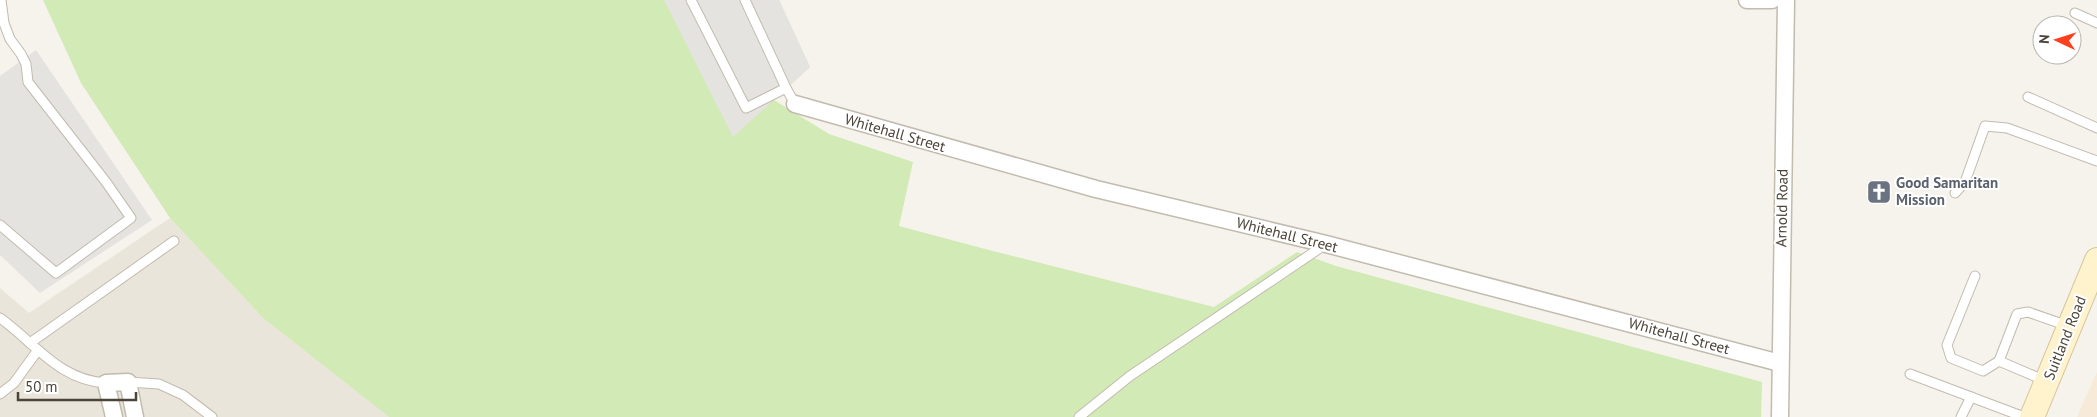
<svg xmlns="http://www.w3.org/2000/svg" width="2097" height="417" viewBox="0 0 2097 417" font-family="'PT Sans',sans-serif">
<rect width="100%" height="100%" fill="#f6f3ec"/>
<polygon fill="#eae5da" points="170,218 263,318 389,417 0,417 0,288 29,313"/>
<polygon fill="#f7ead8" points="2097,372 2097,417 2077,417"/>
<polygon fill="#d2eab5" points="43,0 779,0 810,67 774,100 829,134 913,162 899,226 989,250 1214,307 1297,252 1336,266 1762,382 1761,417 389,417 263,318 170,218 81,83"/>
<g fill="#e5e3e0">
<polygon points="664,0 779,0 810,67 733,137"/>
<polygon points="36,50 152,220 40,293 0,255 0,76"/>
</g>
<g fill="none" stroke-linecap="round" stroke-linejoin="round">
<defs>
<g id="lane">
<polyline points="691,0 746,108 786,88 795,104"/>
<polyline points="745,0 786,88"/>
<polyline points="2075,13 2097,23"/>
<polyline points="2028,97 2097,128"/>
<polyline points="1955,193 1965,182 1985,126 2007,128 2097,161"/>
<polyline points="0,225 56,273 131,218 106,182 28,82 26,64 21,54 10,39 4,23 1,0"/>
<polyline points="1975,276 1947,345 1951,358 1983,371 1999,361 2046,381"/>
<path d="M0,318C36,344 59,380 106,383"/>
<polyline points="30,343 174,241"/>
<polyline points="1999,361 2017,314 2028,312 2068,326"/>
<polyline points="1910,374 2024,417"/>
<polyline points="128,382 159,384 183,395 212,417"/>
<polyline points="0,394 14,383 38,350"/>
<polyline points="1079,417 1130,376 1326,244"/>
<polyline points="1961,417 1971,397"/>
</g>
<g id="street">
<polyline points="1747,0 1772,0"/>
<polyline points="795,104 1096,189 1326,244 1780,363"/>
<polyline points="114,417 106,383 128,382 135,417"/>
<polyline points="1780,417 1786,0"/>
</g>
<polyline id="secondary" points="2032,417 2097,260"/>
</defs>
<use href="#lane" stroke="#c2bbae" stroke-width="11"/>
<use href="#street" stroke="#c2bbae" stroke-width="19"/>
<use href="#secondary" stroke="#d6c79b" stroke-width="26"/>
<use href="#lane" stroke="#fff" stroke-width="9"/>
<use href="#street" stroke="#fff" stroke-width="16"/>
<use href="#secondary" stroke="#fff3cd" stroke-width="24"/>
</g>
<defs>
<symbol id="church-square" viewBox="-11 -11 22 22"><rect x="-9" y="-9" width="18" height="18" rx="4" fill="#6b7280" stroke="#fff"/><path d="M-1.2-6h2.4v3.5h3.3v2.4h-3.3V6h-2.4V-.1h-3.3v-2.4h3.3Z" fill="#fff"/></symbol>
</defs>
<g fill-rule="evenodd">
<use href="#church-square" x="1865" y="178" width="28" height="28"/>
</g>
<g text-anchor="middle" stroke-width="4" stroke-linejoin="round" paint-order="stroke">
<g font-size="15" fill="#4b4439" stroke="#fff">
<text transform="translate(895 133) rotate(16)" y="5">Whitehall Street</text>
<text transform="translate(1782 208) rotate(-89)" y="5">Arnold Road</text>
<text transform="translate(1287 235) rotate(14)" y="5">Whitehall Street</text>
<text transform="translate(1679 336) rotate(15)" y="5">Whitehall Street</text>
<text transform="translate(2065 338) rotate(-68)" y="5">Suitland Road</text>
</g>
<g font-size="15" font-weight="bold" fill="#5b616d" stroke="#fff" text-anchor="start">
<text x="1896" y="188">Good Samaritan<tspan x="1896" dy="17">Mission</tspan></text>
</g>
</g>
<g transform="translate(2057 40) rotate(274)"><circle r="24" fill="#ffffff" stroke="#b7b4b0"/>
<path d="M0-4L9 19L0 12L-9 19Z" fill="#fc3f1d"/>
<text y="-8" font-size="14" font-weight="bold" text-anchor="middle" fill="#4b4439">N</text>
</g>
<path d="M18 392v8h118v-8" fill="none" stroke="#4b4439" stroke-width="2.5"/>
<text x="25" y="392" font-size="15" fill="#4b4439" stroke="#ffffff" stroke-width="4" paint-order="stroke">50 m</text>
</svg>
